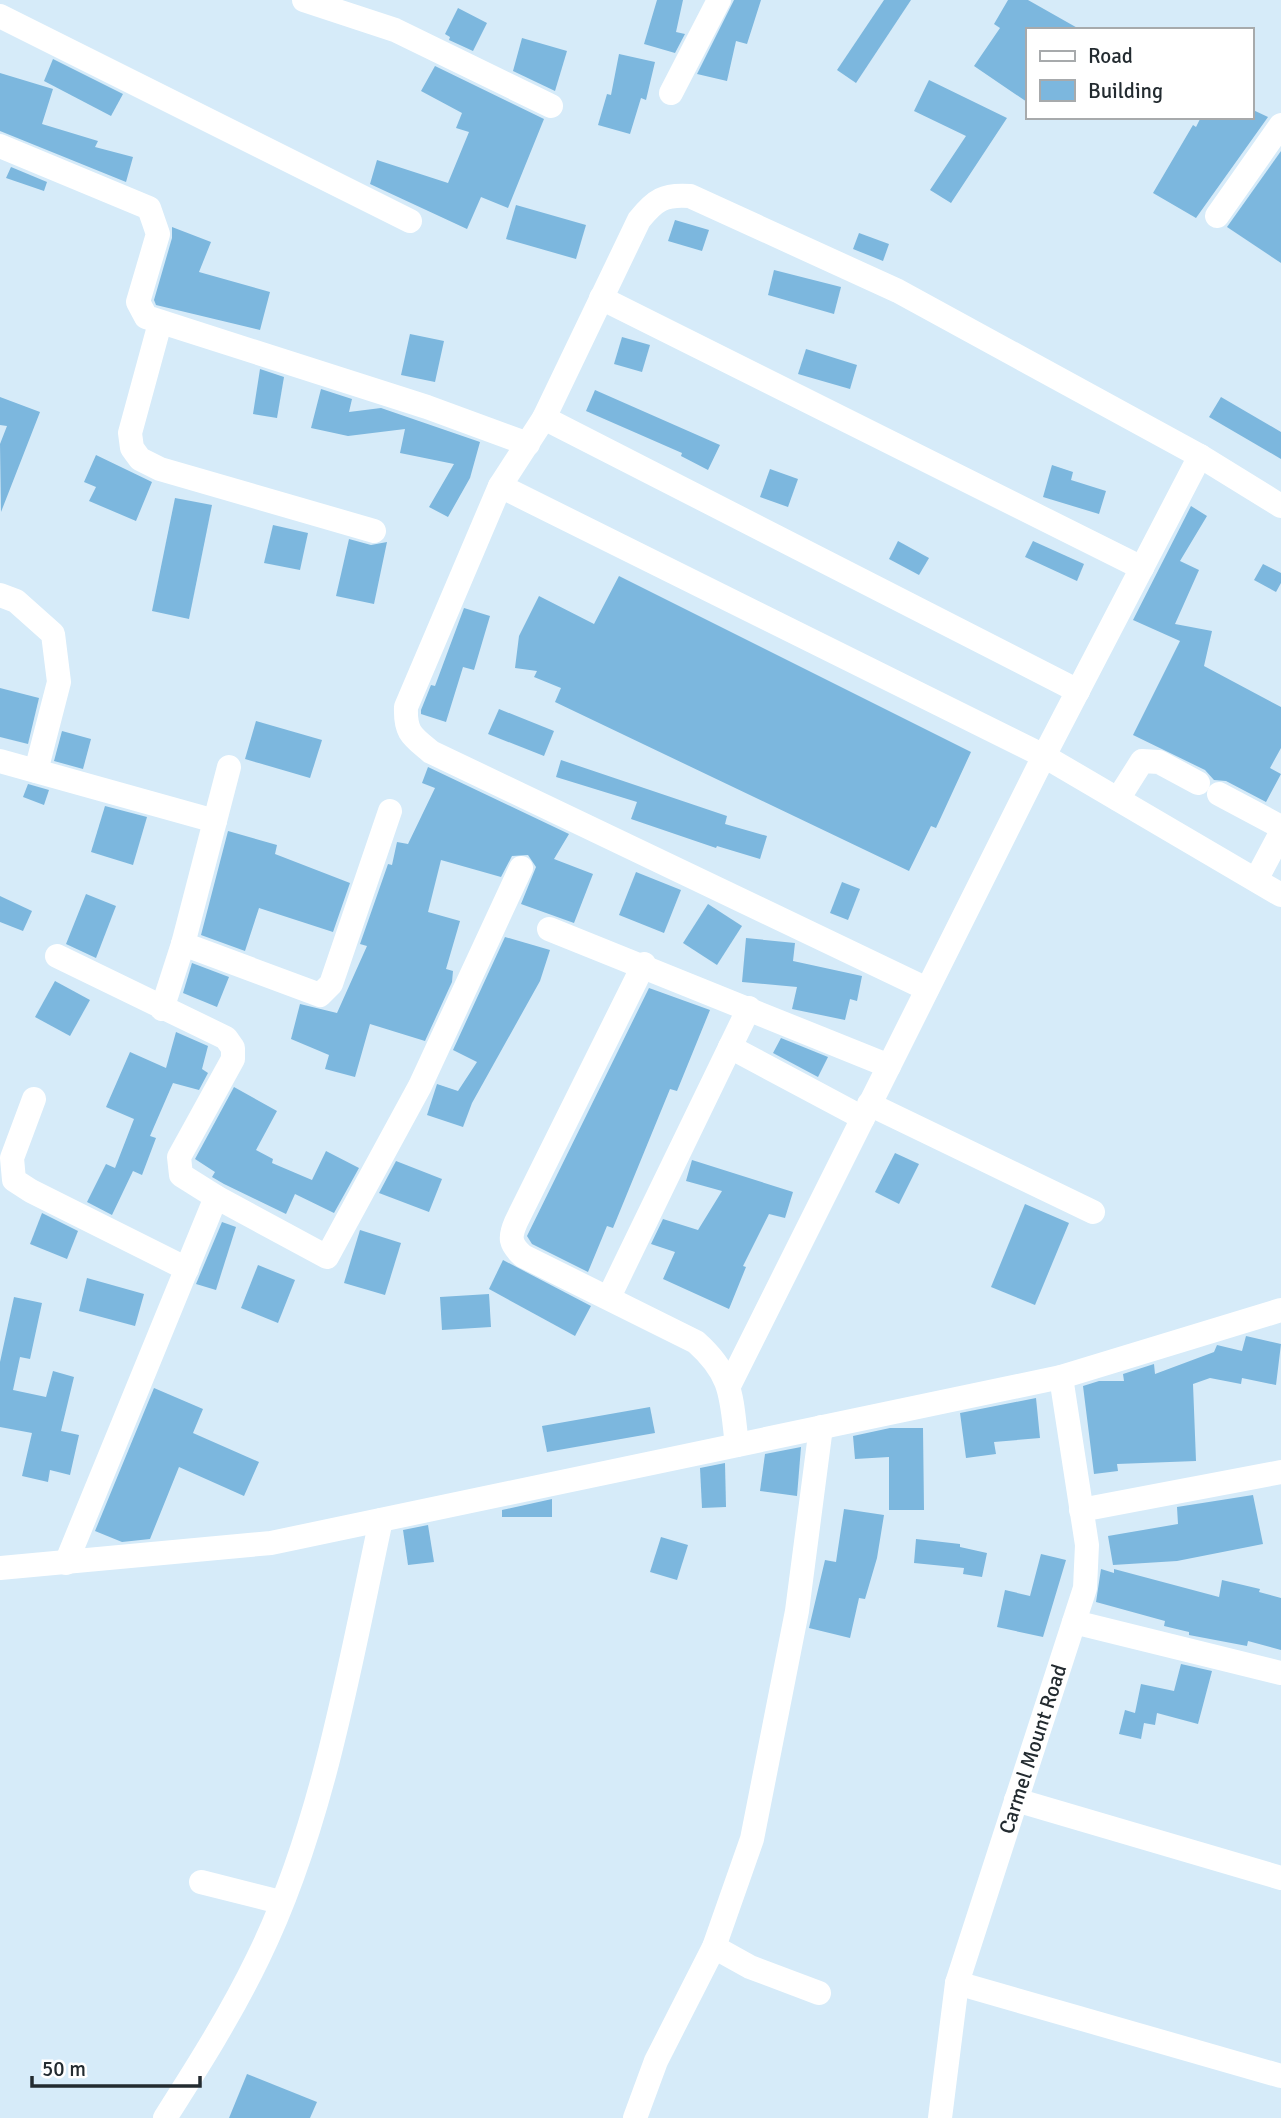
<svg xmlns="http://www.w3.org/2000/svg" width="1281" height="2118" viewBox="0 0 1281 2118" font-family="Signika,sans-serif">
<rect width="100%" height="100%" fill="#d6ebf9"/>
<g fill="#7cb7de">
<polygon points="657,0 683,0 676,32 685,34 675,53 644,44"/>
<polygon points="734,0 761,0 747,44 736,41 727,81 697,74"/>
<polygon points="884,0 911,0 856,83 837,70"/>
<polygon points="1008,0 1028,0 1081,30 1027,30 1027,102 974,66 1000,28 994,24"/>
<polygon points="458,8 487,23 473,51 449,40 450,37 445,34"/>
<polygon points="522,38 567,51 555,91 513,71"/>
<polygon points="619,54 655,62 646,100 641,98 630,134 598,125 607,94 611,95"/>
<polygon points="53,59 123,94 111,116 44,81"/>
<polygon points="435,66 544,119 508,208 481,197 467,229 370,184 377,160 448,183 469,132 456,128 462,113 421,91"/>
<polygon points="0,73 53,89 42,124 98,141 95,147 133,157 126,182 0,131"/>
<polygon points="929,80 1007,118 951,203 930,190 966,136 914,111"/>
<polygon points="1251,109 1268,117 1196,218 1153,193 1193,125 1196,127 1201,117 1251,117"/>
<polygon points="1281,151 1281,263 1227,227"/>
<polygon points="11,167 47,182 44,191 6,178"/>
<polygon points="516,205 586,225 576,259 506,239"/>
<polygon points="675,220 709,230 702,251 668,241"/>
<polygon points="172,227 211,242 199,272 270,292 260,330 156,305 154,300 172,238"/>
<polygon points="859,233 889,244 883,261 853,249"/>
<polygon points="774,270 841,287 834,314 768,295"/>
<polygon points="410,334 444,341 435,382 401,375"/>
<polygon points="622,337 650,345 642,372 614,364"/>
<polygon points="806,349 857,365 850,389 798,374"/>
<polygon points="260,369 284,377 277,418 253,414"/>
<polygon points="321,389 352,399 349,412 381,408 480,442 470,478 448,517 429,507 454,464 400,453 405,429 348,436 311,428"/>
<polygon points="595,390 720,445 708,470 681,456 682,453 586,411"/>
<polygon points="0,397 40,412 1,512 0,444 7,426 0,425"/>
<polygon points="1221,397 1281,432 1281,459 1209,417"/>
<polygon points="96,455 152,482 136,521 89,501 96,487 84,482"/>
<polygon points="1052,465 1073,472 1071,480 1106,491 1099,514 1043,497"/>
<polygon points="770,469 798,479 788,507 760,497"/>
<polygon points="175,498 212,505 189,619 152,611"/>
<polygon points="1191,506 1207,516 1180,561 1199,570 1175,624 1212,631 1204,666 1281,707 1281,748 1270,768 1281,774 1266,802 1226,781 1214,780 1205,770 1133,735 1180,641 1133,620"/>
<polygon points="273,525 308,533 300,570 264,563"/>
<polygon points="349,539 371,545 387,542 374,604 336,596"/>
<polygon points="898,541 929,558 919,575 889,559"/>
<polygon points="1033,541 1084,564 1077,581 1025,557"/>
<polygon points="1263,564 1281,573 1281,583 1276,592 1254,580"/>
<polygon points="619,576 971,752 936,828 931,826 909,871 555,702 561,688 534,677 537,671 515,668 519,636 539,596 594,624"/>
<polygon points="464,608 490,616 474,670 463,667 446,722 421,714 421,710 431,685 435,686"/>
<polygon points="0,688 39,698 28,744 0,737"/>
<polygon points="499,709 554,731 544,756 488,734"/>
<polygon points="256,721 322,740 310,778 245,759"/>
<polygon points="62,731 91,739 83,769 54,761"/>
<polygon points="561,760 727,816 725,824 767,836 760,859 717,846 716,848 631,819 637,802 556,777"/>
<polygon points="428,767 569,834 554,859 593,874 574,923 521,904 536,867 528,855 512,856 501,877 441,860 428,912 460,921 446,969 453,971 452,982 425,1041 370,1024 355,1077 325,1069 329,1055 291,1039 300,1004 337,1013 367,946 360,944 388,864 392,865 397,842 408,844 435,788 422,783"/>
<polygon points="28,784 49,790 44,805 23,797"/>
<polygon points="105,806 147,817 133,865 91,852"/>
<polygon points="228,831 277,845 275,854 350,883 333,932 259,908 245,951 201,935"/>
<polygon points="636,872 681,890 664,933 619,915"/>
<polygon points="842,882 860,889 848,920 830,913"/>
<polygon points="86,894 116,906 96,958 66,944"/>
<polygon points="0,896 32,911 23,931 0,922"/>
<polygon points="708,904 742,926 717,965 683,943"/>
<polygon points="505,937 550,950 540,981 472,1103 463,1127 427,1115 437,1084 458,1091 477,1062 453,1050"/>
<polygon points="746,938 795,943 793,961 862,976 857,1001 850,999 845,1020 792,1009 797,987 742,982"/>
<polygon points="192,963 229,977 217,1007 183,993"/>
<polygon points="55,981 90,1000 70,1036 35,1017"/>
<polygon points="649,988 710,1010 677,1091 670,1089 613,1228 607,1226 588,1272 532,1244 527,1236"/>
<polygon points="176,1032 208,1046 202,1069 208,1073 199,1090 173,1083 150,1136 156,1138 142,1175 133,1171 112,1215 87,1202 106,1164 115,1168 134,1119 106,1107 130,1052 166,1068"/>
<polygon points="781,1038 828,1057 818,1077 773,1053"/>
<polygon points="234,1087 277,1111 256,1150 273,1159 272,1163 312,1180 326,1151 359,1168 334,1213 295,1194 286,1214 224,1184 212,1177 215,1172 195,1159"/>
<polygon points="895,1153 919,1164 899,1204 875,1192"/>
<polygon points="692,1160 793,1192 785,1218 769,1214 743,1266 746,1267 729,1309 663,1279 675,1252 651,1244 663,1219 698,1230 722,1191 686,1181"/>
<polygon points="396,1161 442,1179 429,1212 379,1193"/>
<polygon points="1025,1204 1069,1223 1035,1305 991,1287"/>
<polygon points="42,1213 78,1231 67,1259 30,1244"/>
<polygon points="222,1222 236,1227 216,1290 196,1284"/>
<polygon points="360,1230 401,1243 385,1295 344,1283"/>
<polygon points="503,1260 591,1306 575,1336 489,1289"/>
<polygon points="258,1265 295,1280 278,1323 241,1308"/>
<polygon points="87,1278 144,1294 135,1326 79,1311"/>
<polygon points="489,1294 491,1327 442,1330 440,1297"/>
<polygon points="14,1297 42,1303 30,1359 20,1357 13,1390 46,1397 53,1371 74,1377 61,1431 79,1435 70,1475 50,1470 48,1482 22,1476 32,1433 0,1427 0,1362"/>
<polygon points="1246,1336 1281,1344 1276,1385 1242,1378 1241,1384 1210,1378 1193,1384 1196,1461 1117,1464 1118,1471 1094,1474 1083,1386 1099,1381 1124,1381 1123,1374 1154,1364 1155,1374 1214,1352 1217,1345 1242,1351"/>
<polygon points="154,1388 203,1409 193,1433 259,1462 244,1496 179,1467 150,1539 122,1542 95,1531"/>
<polygon points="1036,1398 1040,1438 994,1442 996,1454 966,1458 960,1413"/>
<polygon points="650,1407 655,1433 547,1452 542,1426"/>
<polygon points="890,1428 923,1428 924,1510 889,1510 889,1457 855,1459 853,1436"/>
<polygon points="801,1447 797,1496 760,1491 765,1454"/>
<polygon points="725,1463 726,1507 702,1508 700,1468"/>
<polygon points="1253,1495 1263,1544 1177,1561 1113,1565 1108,1536 1178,1524 1177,1507"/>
<polygon points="552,1499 552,1517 502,1517 502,1510"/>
<polygon points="844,1509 884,1515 877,1558 865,1599 859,1598 850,1638 809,1628 825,1560 836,1562"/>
<polygon points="428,1525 434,1562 408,1565 403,1530"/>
<polygon points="661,1537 688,1545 677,1580 650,1572"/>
<polygon points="916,1539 960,1544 960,1547 987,1553 982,1577 963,1574 964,1568 914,1563"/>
<polygon points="1041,1554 1066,1560 1043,1637 997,1627 1005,1590 1030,1596"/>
<polygon points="1101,1569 1114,1573 1114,1569 1219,1597 1222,1580 1260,1589 1259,1592 1281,1598 1281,1650 1248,1641 1247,1646 1189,1635 1189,1632 1164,1626 1165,1621 1096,1602"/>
<polygon points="1181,1664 1212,1671 1198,1724 1157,1713 1155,1725 1144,1723 1141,1739 1119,1734 1125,1710 1135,1713 1141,1684 1174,1691"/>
<polygon points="247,2074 317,2102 310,2118 229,2118"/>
</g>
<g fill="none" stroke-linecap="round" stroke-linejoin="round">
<g stroke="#fff" stroke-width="24">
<polyline points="304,0 395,30 551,106"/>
<polyline points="0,16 410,221"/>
<polyline points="671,93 719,0"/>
<polyline points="0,146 149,208 158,234 138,302 146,317 427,407 528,444"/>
<polyline points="1217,216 1281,125"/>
<polyline points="601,298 1142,568"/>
<polyline points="160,323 130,433 132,448 140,459 160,469 374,531"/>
<polyline points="544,418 1078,691"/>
<polyline points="500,486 1044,756 1281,895"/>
<polyline points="0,595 16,601 53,634 59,682 36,771"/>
<polyline points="0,761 215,821"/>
<polyline points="1219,794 1281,827"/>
<polyline points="1118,799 1142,761 1159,762 1198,783"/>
<polyline points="1256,880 1281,833"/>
<polyline points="549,929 889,1066"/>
<polyline points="183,944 320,995 331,984 390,811"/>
<polyline points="57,956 226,1038 233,1048 233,1059 179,1157 181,1175 216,1197"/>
<path d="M644,964L516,1222C509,1238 510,1244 523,1256L696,1342C734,1376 731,1398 737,1445"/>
<path d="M927,989L431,752C412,736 405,733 406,707L500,486L544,418L639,220C655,200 664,194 690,196L898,291L1200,456L1281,506"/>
<polyline points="162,1009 183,944 229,767"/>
<polyline points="730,1047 863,1118"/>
<polyline points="34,1099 12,1158 14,1180 31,1191 187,1269"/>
<polyline points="869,1104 1093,1212"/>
<polyline points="609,1297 749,1008"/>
<polyline points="730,1384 1044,756 1200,456"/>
<polyline points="1081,1510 1281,1472"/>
<polyline points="66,1563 216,1197 327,1257 420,1086 521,868"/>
<polyline points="0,1568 271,1543 1061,1377 1281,1310"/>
<polyline points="1074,1622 1281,1673"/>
<polyline points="1016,1800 1281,1878"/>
<polyline points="201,1882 280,1902"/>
<polyline points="714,1947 750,1967 819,1993"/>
<polyline points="957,1983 1281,2076"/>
<path d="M165,2118C198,2066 231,2014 258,1958C323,1826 350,1663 381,1520"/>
<polyline points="635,2118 656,2061 714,1947 752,1839 797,1611 821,1427"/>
<path id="s1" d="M940,2118L957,1983L1085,1588L1087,1545L1061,1377"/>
</g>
</g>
<g text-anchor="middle" stroke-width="5" stroke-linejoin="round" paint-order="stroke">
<g font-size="21" fill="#232b30" stroke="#fff">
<text dy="7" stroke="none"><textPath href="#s1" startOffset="382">Carmel Mount Road</textPath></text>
</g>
</g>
<rect x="1026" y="28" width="228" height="91" fill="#ffffff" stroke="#a7aaac" stroke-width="2"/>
<rect x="1040" y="51" width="35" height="10" fill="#ffffff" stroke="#a7aaac" stroke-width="2"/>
<text x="1088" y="63" font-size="21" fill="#232b30">Road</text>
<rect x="1040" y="80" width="35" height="21" fill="#7cb7de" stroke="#a7aaac" stroke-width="2"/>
<text x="1088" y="98" font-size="21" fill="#232b30">Building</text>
<path d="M32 2076v10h168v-10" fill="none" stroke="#232b30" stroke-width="3.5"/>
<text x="42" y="2076" font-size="21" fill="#232b30" stroke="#ffffff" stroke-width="5" paint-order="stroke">50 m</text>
</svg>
